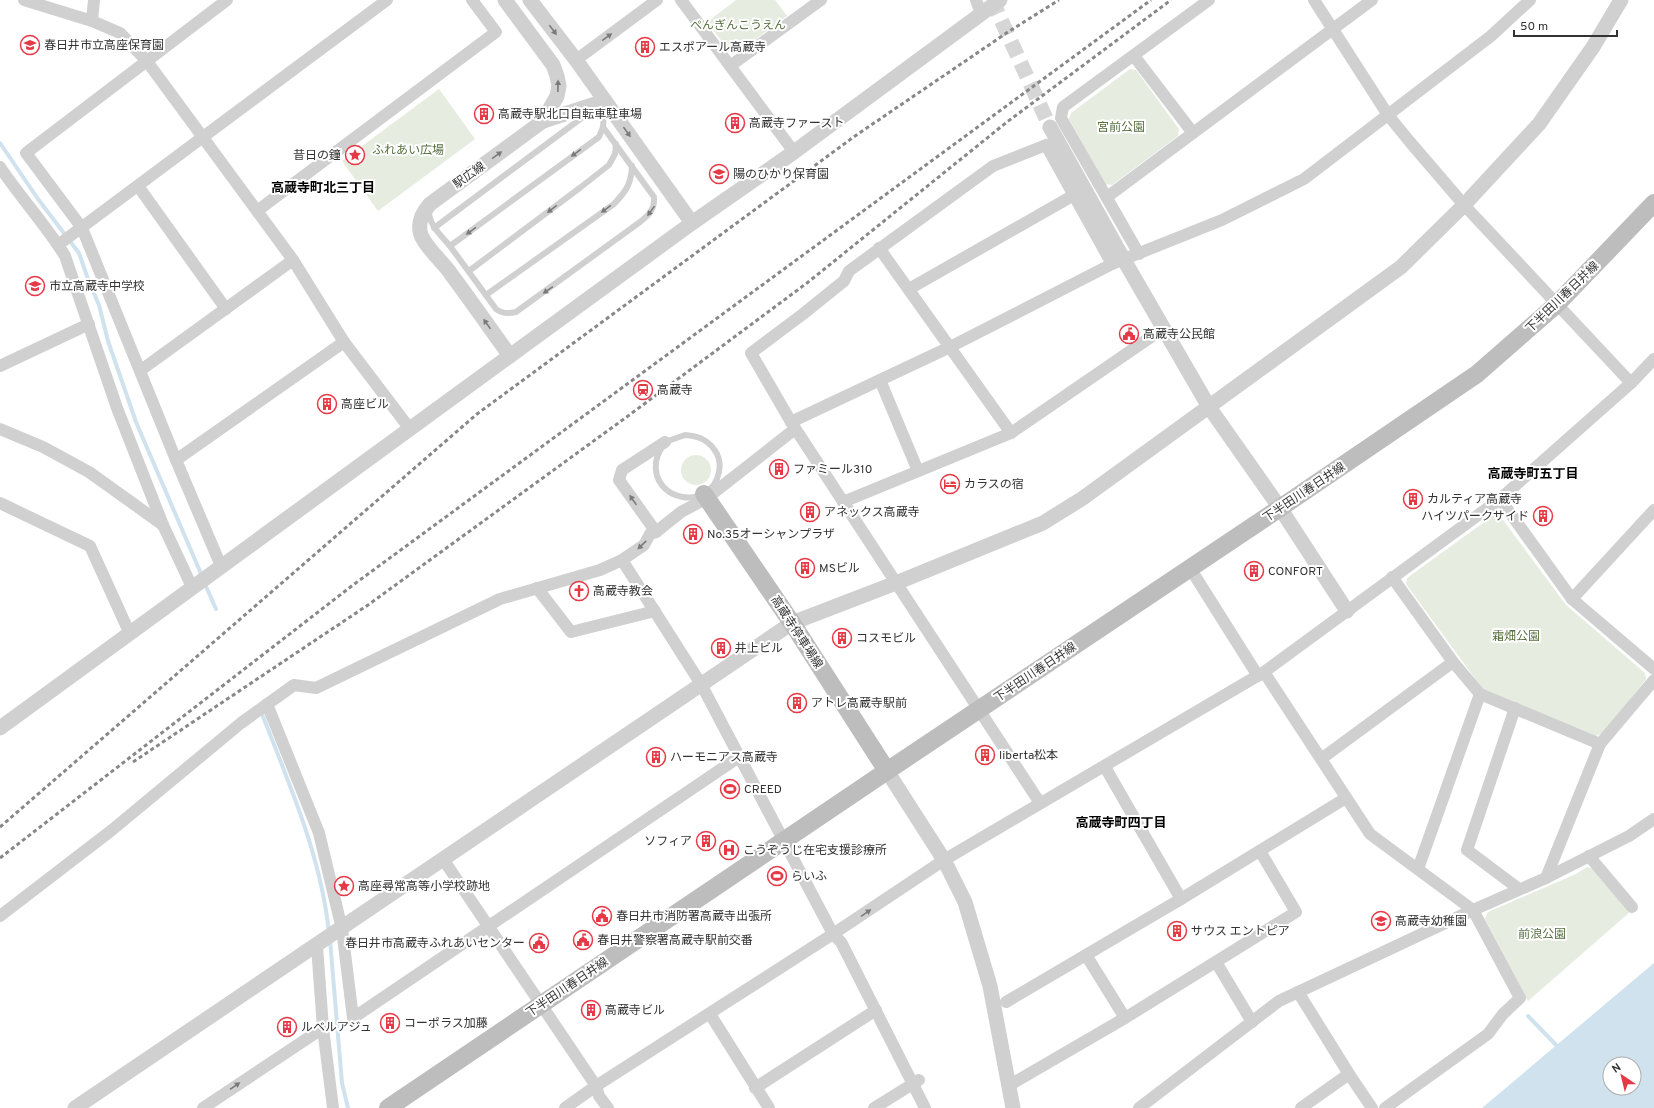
<svg xmlns="http://www.w3.org/2000/svg" width="1654" height="1108" viewBox="0 0 1654 1108" font-family="Overpass,'Noto Sans JP',sans-serif">
<rect width="100%" height="100%" fill="#fff"/>
<g fill="#e6ecdf">
<polygon points="736,0 775,0 787,16 737,53 730,52 707,22"/>
<polygon points="1130,69 1136,70 1179,129 1178,136 1112,185 1105,184 1069,119 1071,113"/>
<polygon points="439,89 475,139 378,211 342,161"/>
<circle cx="696" cy="470" r="15"/>
<polygon points="1494,515 1500,516 1566,605 1645,673 1646,679 1604,733 1596,736 1484,691 1406,584 1407,578"/>
<polygon points="1587,867 1593,869 1630,912 1528,1001 1485,919 1488,912 1576,874"/>
</g>
<path fill="#cfe2ee" fill-rule="evenodd" d="M1654,963V1108H1482ZM1610,1064H1634V1088H1610Z"/>
<g fill="none" stroke-linecap="round" stroke-linejoin="round">
<g stroke="#cfe2ee" stroke-width="4">
<polyline points="0,143 38,199 79,253 89,282 99,305 108,341 136,422 202,576"/>
<polyline points="204,582 216,609"/>
<path d="M262,714C290,786 321,856 329,933"/>
<polyline points="330,940 342,1083 348,1108"/>
<polyline points="1528,1016 1560,1049"/>
</g>
<polyline stroke="#d6d6d6" stroke-width="15" stroke-dasharray="15 8" stroke-linecap="butt" points="992,0 1050,127"/>
<g stroke="#d0d0d0" stroke-width="6">
<path d="M429,209C428,225 441,235 450,246L599,137L603,127L605,104"/>
<polyline points="434,228 591,111"/>
<path d="M450,246L496,309C502,314 508,314 516,312L640,222C649,215 655,209 654,197L603,127"/>
<polyline points="469,271 581,187 609,165 615,154 616,144"/>
<path d="M486,295L614,204C626,191 631,185 632,166"/>
<path d="M685,435C700,436 710,441 717,454C720,460 720,467 719,472C711,512 651,502 656,462C657,455 661,448 665,442Z"/>
</g>
<g stroke="#d0d0d0" stroke-width="12">
<polyline points="24,0 92,21 120,33 146,60 293,260 344,342 410,429"/>
<polyline points="681,0 794,152"/>
<polyline points="976,0 981,14"/>
<polyline points="1314,0 1388,115 1410,142 1464,205 1631,383"/>
<polyline points="92,21 94,0"/>
<polyline points="1134,56 1193,133"/>
<polyline points="576,60 657,0"/>
<polyline points="730,66 821,0"/>
<path d="M0,167C20,197 46,225 65,256L117,408L163,525L192,587"/>
<polyline points="138,186 226,309"/>
<polyline points="1107,197 1372,0"/>
<polyline points="257,211 496,32 472,0"/>
<polyline points="58,245 387,0"/>
<polyline points="879,248 1011,433"/>
<polyline points="1139,254 1061,118 1063,107 1209,0"/>
<polyline points="909,289 1074,195"/>
<polyline points="0,366 89,324"/>
<polyline points="141,370 293,260"/>
<polyline points="880,380 918,471"/>
<polyline points="791,422 950,347 1112,264 1222,220 1304,179 1491,36 1530,0"/>
<polyline points="0,429 43,447 89,472 163,525"/>
<polyline points="176,460 344,342"/>
<polyline points="1500,499 1572,599 1654,669"/>
<polyline points="843,502 1011,433 1164,328"/>
<polyline points="0,503 90,546 130,634"/>
<polyline points="656,532 619,480 622,470 665,442"/>
<polyline points="622,560 701,684 833,934 841,942 925,1108"/>
<polyline points="221,566 176,460 82,228 26,153 227,0"/>
<polyline points="1190,568 1258,676"/>
<polyline points="1392,577 1453,662 1480,694 1600,744"/>
<polyline points="537,588 571,632 655,611"/>
<polyline points="1572,599 1654,510"/>
<polyline points="1264,672 1370,834 1473,910 1520,998 1503,1014 1488,1034 1385,1108"/>
<polyline points="267,704 319,833 342,929 353,1018 739,757"/>
<polyline points="1515,708 1467,850 1519,889"/>
<polyline points="1321,759 1453,662"/>
<polyline points="1105,767 1181,899"/>
<polyline points="1040,803 791,422 751,353 803,314 844,281 849,271 993,166 1046,145 1112,264"/>
<polyline points="1589,856 1632,907"/>
<polyline points="443,859 596,1086 599,1096 608,1108"/>
<polyline points="1418,869 1480,694"/>
<polyline points="1546,878 1600,744 1654,680"/>
<polyline points="0,916 112,830 241,723 294,685 316,688 500,599 600,570 622,560 644,545 650,534 656,532 681,512 707,498 795,429"/>
<polyline points="317,946 323,1028 333,1108"/>
<polyline points="1086,955 1125,1018"/>
<polyline points="1216,962 1252,1022"/>
<polyline points="1298,992 1349,1074 1372,1108"/>
<polyline points="1006,1002 1181,899 1346,798"/>
<polyline points="710,1014 769,1108"/>
<polyline points="1008,1086 1125,1018 1296,912 1260,851"/>
<polyline points="755,1088 876,1010"/>
<polyline points="203,1108 323,1028"/>
<polyline points="565,1108 596,1086 833,934 944,860 1264,672 1500,499 1631,383 1654,359"/>
<polyline points="874,1108 919,1080"/>
<polyline points="1139,1108 1279,1001 1473,910 1546,878 1629,836 1654,819"/>
<polyline points="1301,1108 1349,1074"/>
</g>
<g stroke="#d0d0d0" stroke-width="15">
<path d="M505,0L553,65L557,76L559,86L557,96L543,121L430,204C422,213 417,223 421,235C426,248 443,262 451,274C471,301 490,328 510,356"/>
<polyline points="530,0 576,60 692,223"/>
<polyline points="543,121 605,101"/>
<polyline points="1050,127 1124,260 1209,407 1280,508 1347,611"/>
<polyline points="0,728 692,223 794,152 1000,0"/>
<polyline points="887,771 944,860 965,902 990,986 1013,1108"/>
<polyline points="75,1108 792,623 896,583 1043,523 1083,498 1401,267 1464,205 1539,124 1593,47 1621,0"/>
</g>
<g stroke="#bdbdbd" stroke-width="18">
<polyline points="704,494 792,623 887,771"/>
<polyline points="388,1108 887,771 1280,508 1477,374 1557,304 1654,203"/>
</g>
<g stroke="#888" stroke-width="3" stroke-dasharray="4 3" stroke-linecap="butt">
<polyline points="133,762 368,605 628,416 807,283 1007,122 1171,0"/>
<polyline points="0,827 477,414 855,136 1008,32 1059,0"/>
<polyline points="0,858 353,585 1151,0"/>
</g>
</g>
<defs><path id="oneway-solid" d="M-6-.8H1V-3.2L6.5 0L1 3.2V.8H-6Z"/></defs>
<g fill="#7a7a7a">
<use href="#oneway-solid" transform="translate(553 30) rotate(53)"/>
<use href="#oneway-solid" transform="translate(607 37) rotate(-36)"/>
<use href="#oneway-solid" transform="translate(558 86) rotate(-89)"/>
<use href="#oneway-solid" transform="translate(627 132) rotate(54)"/>
<use href="#oneway-solid" transform="translate(576 153) rotate(144)"/>
<use href="#oneway-solid" transform="translate(497 155) rotate(-36)"/>
<use href="#oneway-solid" transform="translate(552 209) rotate(143)"/>
<use href="#oneway-solid" transform="translate(606 209) rotate(144)"/>
<use href="#oneway-solid" transform="translate(651 211) rotate(126)"/>
<use href="#oneway-solid" transform="translate(471 231) rotate(144)"/>
<use href="#oneway-solid" transform="translate(548 290) rotate(145)"/>
<use href="#oneway-solid" transform="translate(487 324) rotate(-126)"/>
<use href="#oneway-solid" transform="translate(633 500) rotate(-125)"/>
<use href="#oneway-solid" transform="translate(642 545) rotate(136)"/>
<use href="#oneway-solid" transform="translate(866 913) rotate(-34)"/>
<use href="#oneway-solid" transform="translate(235 1086) rotate(-34)"/>
</g>
<defs>
<symbol id="school-ring" viewBox="-11 -11 22 22"><circle r="9.5" fill="#fff" stroke="#e63946" stroke-width="1.5"/><path d="M0-5L7-2L0 1L-7-2ZM-4 1L0 2.5L4 1V4Q0 6-4 4Z" fill="#e63946"/></symbol>
<symbol id="building-ring" viewBox="-11 -11 22 22"><circle r="9.5" fill="#fff" stroke="#e63946" stroke-width="1.5"/><path d="M-4-6H4V6H1V3H-1V6H-4ZM-2.5-4.3h1.7v1.8h-1.7ZM.8-4.3h1.7v1.8H.8ZM-2.5-1h1.7V.8h-1.7ZM.8-1h1.7V.8H.8Z" fill="#e63946"/></symbol>
<symbol id="sight-ring" viewBox="-11 -11 22 22"><circle r="9.5" fill="#fff" stroke="#e63946" stroke-width="1.5"/><path d="M0-6L1.8-2.2L6-1.7L2.9 1.2L3.7 5.4L0 3.3L-3.7 5.4L-2.9 1.2L-6-1.7L-1.8-2.2Z" fill="#e63946"/></symbol>
<symbol id="civic-ring" viewBox="-11 -11 22 22"><circle r="9.5" fill="#fff" stroke="#e63946" stroke-width="1.5"/><path d="M-.6-6.5H3V-4.5H.6V-3L4-1V1h2V6H-6V1h2V-1L-.6-3ZM-1.2 2.5V6h2.4V2.5Z" fill="#e63946"/></symbol>
<symbol id="station-ring" viewBox="-11 -11 22 22"><circle r="9.5" fill="#fff" stroke="#e63946" stroke-width="1.5"/><path d="M-3-6H3Q5-6 5-4V2Q5 4 3 4L4.5 6H3L1.5 4h-3L-3 6H-4.5L-3 4Q-5 4-5 2V-4Q-5-6-3-6ZM-3.5-4v3h7v-3ZM-3.5 1v1.5H-2V1ZM2 1v1.5H3.5V1Z" fill="#e63946"/></symbol>
<symbol id="hotel-ring" viewBox="-11 -11 22 22"><circle r="9.5" fill="#fff" stroke="#e63946" stroke-width="1.5"/><path d="M-6-4.5h1.5V1H6V5H4.5V3h-9V5H-6ZM-4 0a1.8 1.8 0 1 1 3.6 0ZM.5 0V-2.5h3Q6-2.5 6 0Z" fill="#e63946"/></symbol>
<symbol id="church-ring" viewBox="-11 -11 22 22"><circle r="9.5" fill="#fff" stroke="#e63946" stroke-width="1.5"/><path d="M-1.2-6h2.4v3.5h3.3v2.4h-3.3V6h-2.4V-.1h-3.3v-2.4h3.3Z" fill="#e63946"/></symbol>
<symbol id="stadium-ring" viewBox="-11 -11 22 22"><circle r="9.5" fill="#fff" stroke="#e63946" stroke-width="1.5"/><path d="M0-5a6.5 5 0 1 0 0 10a6.5 5 0 1 0 0-10ZM-3.5-1.8h7v3.6h-7Z" fill="#e63946"/></symbol>
<symbol id="hospital-ring" viewBox="-11 -11 22 22"><circle r="9.5" fill="#fff" stroke="#e63946" stroke-width="1.5"/><path d="M-5-5h3v3.5h4V-5h3V5h-3V1.5h-4V5h-3Z" fill="#e63946"/></symbol>
</defs>
<g fill-rule="evenodd">
<use href="#school-ring" x="19" y="34" width="22" height="22"/>
<use href="#building-ring" x="634" y="36" width="22" height="22"/>
<use href="#building-ring" x="473" y="103" width="22" height="22"/>
<use href="#building-ring" x="724" y="112" width="22" height="22"/>
<use href="#sight-ring" x="344" y="144" width="22" height="22"/>
<use href="#school-ring" x="708" y="163" width="22" height="22"/>
<use href="#school-ring" x="24" y="275" width="22" height="22"/>
<use href="#civic-ring" x="1118" y="323" width="22" height="22"/>
<use href="#station-ring" x="632" y="379" width="22" height="22"/>
<use href="#building-ring" x="316" y="393" width="22" height="22"/>
<use href="#building-ring" x="768" y="458" width="22" height="22"/>
<use href="#hotel-ring" x="939" y="473" width="22" height="22"/>
<use href="#building-ring" x="1402" y="488" width="22" height="22"/>
<use href="#building-ring" x="799" y="501" width="22" height="22"/>
<use href="#building-ring" x="1532" y="505" width="22" height="22"/>
<use href="#building-ring" x="682" y="523" width="22" height="22"/>
<use href="#building-ring" x="794" y="557" width="22" height="22"/>
<use href="#building-ring" x="1243" y="560" width="22" height="22"/>
<use href="#church-ring" x="568" y="580" width="22" height="22"/>
<use href="#building-ring" x="831" y="627" width="22" height="22"/>
<use href="#building-ring" x="710" y="637" width="22" height="22"/>
<use href="#building-ring" x="786" y="692" width="22" height="22"/>
<use href="#building-ring" x="974" y="744" width="22" height="22"/>
<use href="#building-ring" x="645" y="746" width="22" height="22"/>
<use href="#stadium-ring" x="719" y="778" width="22" height="22"/>
<use href="#building-ring" x="695" y="830" width="22" height="22"/>
<use href="#hospital-ring" x="718" y="839" width="22" height="22"/>
<use href="#stadium-ring" x="766" y="865" width="22" height="22"/>
<use href="#sight-ring" x="333" y="875" width="22" height="22"/>
<use href="#civic-ring" x="591" y="905" width="22" height="22"/>
<use href="#school-ring" x="1370" y="910" width="22" height="22"/>
<use href="#building-ring" x="1166" y="920" width="22" height="22"/>
<use href="#civic-ring" x="572" y="929" width="22" height="22"/>
<use href="#civic-ring" x="528" y="932" width="22" height="22"/>
<use href="#building-ring" x="580" y="999" width="22" height="22"/>
<use href="#building-ring" x="379" y="1012" width="22" height="22"/>
<use href="#building-ring" x="276" y="1016" width="22" height="22"/>
</g>
<g text-anchor="middle" stroke-width="4" stroke-linejoin="round" paint-order="stroke">
<g font-size="12" fill="#56703f" stroke="#fff">
<text x="738" y="29">ぺんぎんこうえん</text>
<text x="1121" y="131">宮前公園</text>
<text x="408" y="154">ふれあい広場</text>
<text x="1516" y="640">霜畑公園</text>
<text x="1542" y="938">前浪公園</text>
</g>
<g font-size="12" fill="#333" stroke="#fff" text-anchor="start">
<text x="44" y="49">春日井市立高座保育園</text>
<text x="659" y="51">エスポアール高蔵寺</text>
<text x="498" y="118">高蔵寺駅北口自転車駐車場</text>
<text x="749" y="127">高蔵寺ファースト</text>
<text x="341" y="159" text-anchor="end">昔日の鐘</text>
<text x="733" y="178">陽のひかり保育園</text>
<text x="49" y="290">市立高蔵寺中学校</text>
<text x="1143" y="338">高蔵寺公民館</text>
<text x="657" y="394">高蔵寺</text>
<text x="341" y="408">高座ビル</text>
<text x="793" y="473">ファミール310</text>
<text x="964" y="488">カラスの宿</text>
<text x="1427" y="503">カルティア高蔵寺</text>
<text x="824" y="516">アネックス高蔵寺</text>
<text x="1529" y="520" text-anchor="end">ハイツパークサイド</text>
<text x="707" y="538">No.35オーシャンプラザ</text>
<text x="819" y="572">MSビル</text>
<text x="1268" y="575">CONFORT</text>
<text x="593" y="595">高蔵寺教会</text>
<text x="856" y="642">コスモビル</text>
<text x="735" y="652">井上ビル</text>
<text x="811" y="707">アトレ高蔵寺駅前</text>
<text x="999" y="759">liberta松本</text>
<text x="670" y="761">ハーモニアス高蔵寺</text>
<text x="744" y="793">CREED</text>
<text x="692" y="845" text-anchor="end">ソフィア</text>
<text x="743" y="854">こうぞうじ在宅支援診療所</text>
<text x="791" y="880">らいふ</text>
<text x="358" y="890">高座尋常高等小学校跡地</text>
<text x="616" y="920">春日井市消防署高蔵寺出張所</text>
<text x="1395" y="925">高蔵寺幼稚園</text>
<text x="1191" y="935">サウス エントピア</text>
<text x="597" y="944">春日井警察署高蔵寺駅前交番</text>
<text x="525" y="947" text-anchor="end">春日井市高蔵寺ふれあいセンター</text>
<text x="605" y="1014">高蔵寺ビル</text>
<text x="404" y="1027">コーポラス加藤</text>
<text x="301" y="1031">ルベルアジュ</text>
</g>
<g font-size="12" fill="#333" stroke="#fff">
<text transform="translate(469 175) rotate(-36)" y="4">駅広線</text>
<text transform="translate(1562 297) rotate(-44)" y="4">下半田川春日井線</text>
<text transform="translate(1304 492) rotate(-34)" y="4">下半田川春日井線</text>
<text transform="translate(797 632) rotate(57)" y="4">高蔵寺停車場線</text>
<text transform="translate(1035 672) rotate(-34)" y="4">下半田川春日井線</text>
<text transform="translate(567 987) rotate(-34)" y="4">下半田川春日井線</text>
</g>
<g font-size="13" font-weight="bold" fill="#000" stroke="#fff">
<text x="323" y="192">高蔵寺町北三丁目</text>
<text x="1533" y="478">高蔵寺町五丁目</text>
<text x="1121" y="827">高蔵寺町四丁目</text>
</g>
</g>
<g transform="translate(1622 1076) rotate(325)"><circle r="19" fill="#ffffff" stroke="#adadad"/>
<path d="M0-3L7 15L0 10L-7 15Z" fill="#e63946"/>
<text y="-6" font-size="11" font-weight="bold" text-anchor="middle" fill="#333333">N</text>
</g>
<path d="M1514 30v6h103v-6" fill="none" stroke="#333333" stroke-width="2"/>
<text x="1520" y="30" font-size="12" fill="#333333" stroke="#ffffff" stroke-width="3" paint-order="stroke">50 m</text>
</svg>
